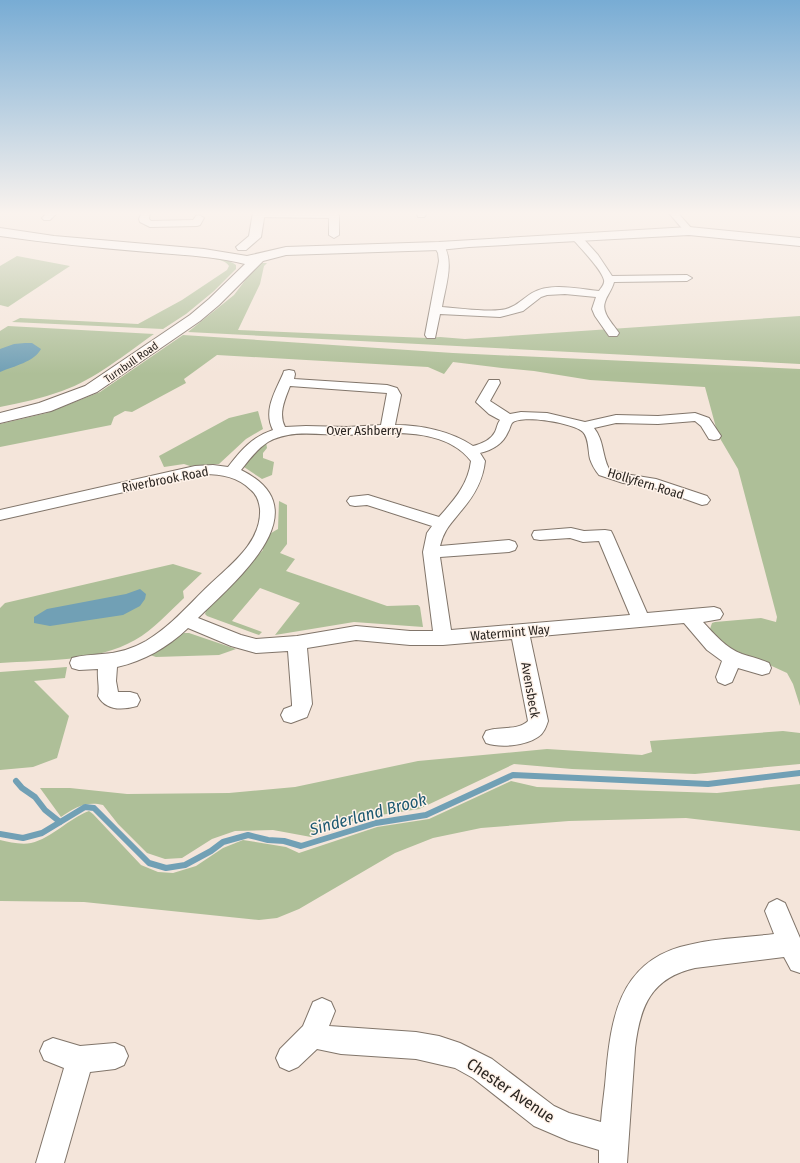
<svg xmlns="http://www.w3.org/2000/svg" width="800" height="1163" viewBox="0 0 800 1163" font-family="'Fira Sans Condensed',sans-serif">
<rect width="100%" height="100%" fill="#f4e5da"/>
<g fill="#aebf98">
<polygon points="17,256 70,266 8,307 0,305 0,266"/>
<path d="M215,258C223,259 229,260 236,265V269L214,291L186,314L163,329L12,322L20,318L138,324L182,300L227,270L229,266C225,260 219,260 213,259Z"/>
<polygon points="261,263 267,263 264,266 260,284 238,330 427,338 440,337 465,339 800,316 800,364 188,332 234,295 256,266"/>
<path d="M8,326L154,334C125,354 96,379 62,391C42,398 21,403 0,407V331Z"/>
<polygon points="183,335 453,353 800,369 800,706 793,684 787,673 761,661 732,653 710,629 712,623 715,622 761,618 776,622 777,617 738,469 718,435 705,387 590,380 534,371 502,368 453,362 444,374 428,367 217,355 184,379 186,383 132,412 125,411 114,417 111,425 0,447 0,424 47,413 100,392"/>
<polygon points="258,411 263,429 246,439 219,464 190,466 184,464 164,467 159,456 229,418"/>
<polygon points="266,442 267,448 263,453 263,458 274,462 272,475 262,479 244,467 245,463"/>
<path d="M279,501L287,505V544L280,553L295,559L286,571L387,606L418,605L420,607L423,627L354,622L275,635L300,603L260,588L232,621L262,632L259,635L207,616L205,614L206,611L240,573L263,550C262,539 269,534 278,529Z"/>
<path d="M173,564L202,573L183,591L184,598C169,612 153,630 135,640C97,662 43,660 0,663V608L5,603Z"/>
<polygon points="184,633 189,633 236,649 219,655 156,657 150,655 178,635"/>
<polygon points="67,667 65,678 34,681 69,716 57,758 33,767 0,770 0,672"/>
<path d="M783,731L800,733V764L695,774L572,769L514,764L419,809L361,818L311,837L273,830L235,831L212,839L182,858L165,859L147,853L118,824L103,805C85,801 75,808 61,817L40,788H70L127,794L229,793L295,787L418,761L547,749L642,755L652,752L650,741Z"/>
<path d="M511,781L537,787L717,793L800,784V831L686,818L569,821L481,828L433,838L395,853L299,909L277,918L259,920L84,902L0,901V840C9,842 21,845 31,843C52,838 68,819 89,811L93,814L141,865L158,872L173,873L196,866L223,848L243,840L286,847L299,853L377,827L429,819Z"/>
</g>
<g fill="#71a0b5">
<path d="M25,343H32L41,349C34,362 14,366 0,372V349L14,344Z"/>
<polygon points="140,589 146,594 145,599 140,606 123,615 50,626 34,623 34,617 47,609 126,594"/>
</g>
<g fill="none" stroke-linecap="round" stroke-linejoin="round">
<g stroke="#71a0b5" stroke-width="6">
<polyline points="16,781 22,788 35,797 45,810 60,822"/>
<polyline points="0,834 23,838 42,833 85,807 94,808 149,863 166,868 185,865 211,851 223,842 248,835 268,840 284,841 301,846 376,823 426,815 513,775 708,784 800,773"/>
</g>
<defs>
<g id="minor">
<polygon points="48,212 58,212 50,220 44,220 42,218"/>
<polygon points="142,212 150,212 149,219 151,221 193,220 196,216 199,215 204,218 200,225 197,226 150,227 140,222 139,219"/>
<polygon points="259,212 337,213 339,215 339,235 334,238 329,235 329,218 256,217 254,215 256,213"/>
<polygon points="416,212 424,212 426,215 424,217 418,217"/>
<polygon points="668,212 677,212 692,229 694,231 692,233 686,233"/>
<path d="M576,234L580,235L598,255L612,276L687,275L692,278L687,281L614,282C612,290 607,295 605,302C601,313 613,324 619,333L617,336H609L595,316L592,309L596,297L565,294L547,295L541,297L523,311L500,317L440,314L435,338H427L425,335L439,261L438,253L434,246L435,244H443C455,262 445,287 442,307C458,308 485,312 500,310C514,309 521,300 532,293C551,282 579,289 599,291C601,288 605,284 604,280C601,268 579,247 571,237Z"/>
<path d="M289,370L294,371L295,374L294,379L387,385L397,388L401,395L395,425C421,425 451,431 473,446C481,444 491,440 495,432C497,428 497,424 500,420L489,414L476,402L489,380H499L500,383L490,401L510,414L521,412L547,413L585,422L616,415L658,416L695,413L709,418L721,436L719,439L714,440L709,439L701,426L695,421L658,424L616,423L594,428C604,440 602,456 609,469L625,474L656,479L707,496L710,500L707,504L702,505L649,486L623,483L599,475C595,470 592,465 590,459C588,451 589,438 583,432C574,423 521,414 512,423C510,426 510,429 508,432C503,444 492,450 480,453L485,461C483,481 474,496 461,511C451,524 444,529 440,546L509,540L515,542L517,546L515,550L509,552L440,557L451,630L630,615L599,541L583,542L570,538L540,540L534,539L532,535L534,531L571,528L584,531L605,530L611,531L613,535L647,613L714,607L720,609L723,614L720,619L703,622C714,634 726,648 742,654C751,657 760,659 769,663L771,668L769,673L762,675L738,668L732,682L725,685L718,682L716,677L722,661L707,650L684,623L530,637L548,721C546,727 544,733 538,737C525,746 500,748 486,743L483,737L486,731C499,726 518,731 528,721L512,639L443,645H410L356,640L307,648L312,704L307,717L291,723L284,721L281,715L284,709L292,706V704L288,651L256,653L231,646L188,628C168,647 144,661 117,667L116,681L118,692H130L137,694L140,700L137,706C123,710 106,711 98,696C100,687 97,679 98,669L79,670L72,668L70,663L72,658C82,655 92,655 102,654C118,653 132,649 146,641C169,627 186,608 205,589C227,567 262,544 260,509C259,501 257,495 251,490C238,477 222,474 204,474L0,520V510L195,466L213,465L228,467C241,450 252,437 273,430C263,411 275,392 283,374L284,371ZM290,386L387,393L381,425L347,427L306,426L285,427C278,414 285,399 290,386ZM368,433C402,432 448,431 471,461C468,485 454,500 439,517L368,495L350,497L347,501L350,505L355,506L367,505L432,526L427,533L423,552L433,631H410L356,626L297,636L256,639L241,635L198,618C235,581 323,510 241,470C249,460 257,449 268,442C291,429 319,435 344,435C352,435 360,434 368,433Z"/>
<path d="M777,899L785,903L800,938V973L791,970L784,957L695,968C651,978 640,1006 635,1048L627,1163H599V1150L569,1141L534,1126L473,1078L455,1068L416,1059L341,1054L317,1049L298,1067L289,1071L280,1067L276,1058L280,1049L303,1026L313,1002L322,998L331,1002L335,1011L329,1026L416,1032L439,1036L460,1043L492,1059L554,1106L569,1113L601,1122C602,1106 605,1090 606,1074C611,1019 619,965 680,947C711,938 743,938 774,934L765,911L769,903Z"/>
<polygon points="53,1038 80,1046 115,1043 124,1047 128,1056 124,1065 115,1069 90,1072 64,1163 36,1163 64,1068 44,1060 40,1051 44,1042"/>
</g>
<g id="tertiary">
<polygon points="253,212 265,212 261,237 246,250 238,250 236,247 249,236"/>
<path d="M689,227L800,238V246L689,235L469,247L439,250L286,255L263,261L219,305L200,321L97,392L51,411L0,423V413L39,403L85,386L190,315L209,299L245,264C214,256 181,255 148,252C99,248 49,243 0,236V228L54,236L204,249L247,256L286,247L439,242Z"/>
</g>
</defs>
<use href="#minor" stroke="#81756a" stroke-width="2"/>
<use href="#tertiary" stroke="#81756a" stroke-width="2"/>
<use href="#minor" fill="#fff" fill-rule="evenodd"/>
<use href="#tertiary" fill="#fff" fill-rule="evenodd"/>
</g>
<linearGradient id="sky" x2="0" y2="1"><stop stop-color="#78acd4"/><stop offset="0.57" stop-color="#faf3ee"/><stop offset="1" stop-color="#faf3ee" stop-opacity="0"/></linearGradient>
<rect width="800" height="374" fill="url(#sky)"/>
<g text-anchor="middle" stroke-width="3" stroke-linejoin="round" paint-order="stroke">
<g font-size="11" fill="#2b2622" stroke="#fff3ea">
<text transform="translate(131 362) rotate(-35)" y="4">Turnbull Road</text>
</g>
<g font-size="13" fill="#2b2622" stroke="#fff3ea">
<text x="364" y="435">Over Ashberry</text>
<text transform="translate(165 479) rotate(-11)" y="5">Riverbrook Road</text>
<text transform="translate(646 483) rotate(17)" y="5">Hollyfern Road</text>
<text transform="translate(510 632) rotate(-5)" y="5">Watermint Way</text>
<text transform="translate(531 690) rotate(80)" y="5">Avensbeck</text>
</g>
<g font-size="16" fill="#2b2622" stroke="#fff3ea">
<text transform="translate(511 1090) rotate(34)" y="6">Chester Avenue</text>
</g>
<g font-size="17" font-style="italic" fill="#1d5971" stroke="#fff3ea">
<text transform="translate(368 814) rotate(-15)" y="6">Sinderland Brook</text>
</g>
</g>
</svg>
